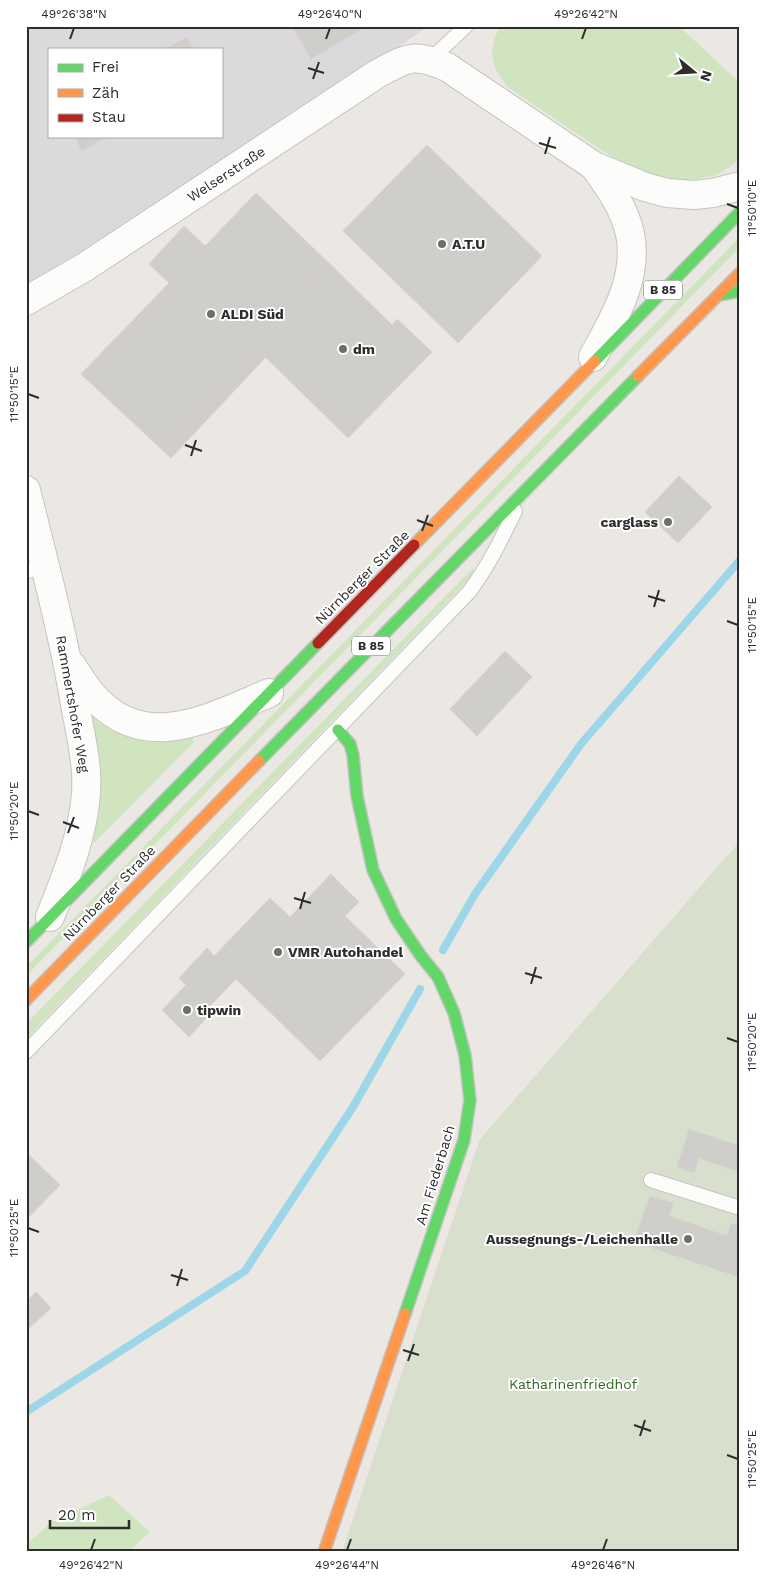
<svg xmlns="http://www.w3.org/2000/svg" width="766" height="1578" viewBox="0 0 766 1578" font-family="'Work Sans',sans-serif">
<rect width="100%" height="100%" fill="#ebe8e4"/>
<path fill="#dbd9db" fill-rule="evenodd" d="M26,26H428L26,309ZM49,49H221V136H49Z"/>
<g fill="#cfe4bf">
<path d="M501,26H679L740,83V159L730,167L714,176L690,180L668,181L634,172L509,88C491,69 486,49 501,26Z"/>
<polygon points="740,237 740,247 26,976 26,967"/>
<polygon points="473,568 473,575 26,1039 26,1024"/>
<polygon points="89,704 191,735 194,742 95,842 91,841"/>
<polygon points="109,1495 150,1532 128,1552 26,1552 26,1545 52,1522"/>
</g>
<polygon fill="#d8dfcc" points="740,841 740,1552 342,1552 480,1139"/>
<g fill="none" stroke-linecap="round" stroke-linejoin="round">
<g stroke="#9dd6e8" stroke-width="8">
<polyline points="443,950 475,894 581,744 740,560"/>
<polyline points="26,1412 245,1271 353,1107 420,989"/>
</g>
</g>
<g fill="#d0cecb" stroke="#d6d3d0">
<polygon points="292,26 367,26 311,59"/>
<polygon points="187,37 193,49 166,49"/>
<polygon points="74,136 108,136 82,151"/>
<polygon points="427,145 542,256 458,343 343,231"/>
<polygon points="256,193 331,265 159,447 81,374 169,283 149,264 184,226 205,246"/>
<polygon points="331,265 392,325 397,319 432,352 348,438 254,346"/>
<polygon points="254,346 266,357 171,458 159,447"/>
<polygon points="679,476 712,507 678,543 645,512"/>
<polygon points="505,651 532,677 477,736 450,709"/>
<polygon points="331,874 359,902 345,916 405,974 320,1061 236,979 209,1007 179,978 207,948 214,956 270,898 290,917"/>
<polygon points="186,985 213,1011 189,1037 162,1010"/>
<polygon points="689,1129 740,1146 740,1172 699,1158 694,1173 677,1167"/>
<polygon points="26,1152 60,1185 26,1220"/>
<polygon points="650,1196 673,1203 669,1216 727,1236 731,1223 740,1226 739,1277 634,1242"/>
<polygon points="36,1292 51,1308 26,1331 26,1301"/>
</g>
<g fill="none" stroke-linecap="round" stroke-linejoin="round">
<defs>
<g id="lane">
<polyline points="430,60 466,26"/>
<polyline points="26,572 44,564"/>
<path d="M26,1052L469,592C488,567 501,540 515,511"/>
<polyline points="651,1180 740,1208"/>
</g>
<g id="street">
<path d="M26,301L85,267L377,74C409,57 413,53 447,67L594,166L645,187L667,193L694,195L713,193L740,186"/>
<path d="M593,357C613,320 639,279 630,234C625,209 609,187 594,166"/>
<path d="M26,490C44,563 64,636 76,710C81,737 88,765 86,793C83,836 66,877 50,917"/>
<path d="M72,666C77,674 83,683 89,691C141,756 207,719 269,693"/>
</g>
<g id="fast">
<polyline points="719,295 740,291"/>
<polyline points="595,361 740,212"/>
<polyline points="338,730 350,744 353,755 357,796 373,870 396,919 421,956 438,977 454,1013 465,1055 470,1100 464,1140 405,1314"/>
<polyline points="259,761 638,376"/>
<polyline points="26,942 318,643"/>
</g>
<g id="slow">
<polyline points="638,376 740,273"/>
<polyline points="414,545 595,361"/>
<polyline points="26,1000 259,761"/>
<polyline points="324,1552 405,1314"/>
</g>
<polyline id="jam" points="318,643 414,545"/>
</defs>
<use href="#lane" stroke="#c5c4c4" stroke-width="16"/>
<use href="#street" stroke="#c5c4c4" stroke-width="30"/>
<use href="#fast" stroke="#c5c4c4" stroke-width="14"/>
<use href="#slow" stroke="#c5c4c4" stroke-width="14"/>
<use href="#jam" stroke="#c5c4c4" stroke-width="14"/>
<use href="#lane" stroke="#fcfcfb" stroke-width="14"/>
<use href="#street" stroke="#fcfcfb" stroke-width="28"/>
<use href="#fast" stroke="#63d668" stroke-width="11"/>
<use href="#slow" stroke="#ff974d" stroke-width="11"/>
<use href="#jam" stroke="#b3261e" stroke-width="11"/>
</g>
<path fill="none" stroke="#2d2d2d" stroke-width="2" d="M70,39L74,28M326,39L330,28M582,39L586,28M308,68L324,73M313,79L319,62M539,143L556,148M545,154L550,137M727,204L738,208M28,394L39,398M185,445L202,451M191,456L196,440M417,520L433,526M422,531L428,515M648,596L665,601M654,607L659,590M727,621L738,625M28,811L39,815M63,822L79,828M68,833L74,817M294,898L311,903M300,909L305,892M525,973L542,978M531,984L536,967M727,1038L738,1042M28,1228L39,1232M171,1275L188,1280M177,1286L182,1269M403,1350L419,1355M408,1361L414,1344M634,1425L651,1431M640,1436L645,1420M727,1455L738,1459M91,1550L95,1539M347,1550L351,1539M603,1550L607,1539"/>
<g fill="#706e6d" stroke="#fff" stroke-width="2">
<circle cx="442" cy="244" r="5"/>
<circle cx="211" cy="314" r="5"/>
<circle cx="343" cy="349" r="5"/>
<circle cx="668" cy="522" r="5"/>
<circle cx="278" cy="952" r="5"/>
<circle cx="187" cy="1010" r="5"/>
<circle cx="688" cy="1239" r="5"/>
</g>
<g text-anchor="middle" stroke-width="4" stroke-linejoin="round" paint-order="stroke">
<g fill="#fff" stroke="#6c6c6c" stroke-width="1">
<rect x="644" y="280.5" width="38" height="19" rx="4"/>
<rect x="352" y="636.5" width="38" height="19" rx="4"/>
</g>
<g font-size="12" font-weight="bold" fill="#2d2d2d">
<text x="663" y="294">B 85</text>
<text x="371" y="650">B 85</text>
</g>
<g font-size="14" fill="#2d2d2d" stroke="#fff">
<text transform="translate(226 174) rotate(-33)" y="5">Welserstraße</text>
<text transform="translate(362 577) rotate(-45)" y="5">Nürnberger Straße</text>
<text transform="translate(73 704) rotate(80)" y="5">Rammertshofer Weg</text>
<text transform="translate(109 893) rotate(-46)" y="5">Nürnberger Straße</text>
<text transform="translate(435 1175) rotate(-73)" y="5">Am Fiederbach</text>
</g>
<g font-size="14" font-weight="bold" fill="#2d2d2d" stroke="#fff" text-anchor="start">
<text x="452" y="249">A.T.U</text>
<text x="221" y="319">ALDI Süd</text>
<text x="353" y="354">dm</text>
<text x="658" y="527" text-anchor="end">carglass</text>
<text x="288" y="957">VMR Autohandel</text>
<text x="197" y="1015">tipwin</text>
<text x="678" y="1244" text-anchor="end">Aussegnungs-/Leichenhalle</text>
</g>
<g font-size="14" fill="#306820" stroke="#fff">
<text x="573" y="1389">Katharinenfriedhof</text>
</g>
</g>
<rect width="766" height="1578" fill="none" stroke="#ffffff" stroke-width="55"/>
<rect x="48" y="48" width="175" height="90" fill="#ffffff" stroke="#ababab"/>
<rect x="58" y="64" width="25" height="8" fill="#63d668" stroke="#ababab"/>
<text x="92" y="72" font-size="15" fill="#2d2d2d">Frei</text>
<rect x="58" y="89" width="25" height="8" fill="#ff974d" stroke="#ababab"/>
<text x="92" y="98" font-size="15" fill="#2d2d2d">Zäh</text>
<rect x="58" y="114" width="25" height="8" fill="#b3261e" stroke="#ababab"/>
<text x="92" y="122" font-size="15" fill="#2d2d2d">Stau</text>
<g transform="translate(694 72) rotate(108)" stroke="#ffffff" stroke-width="4" paint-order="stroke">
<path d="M0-4L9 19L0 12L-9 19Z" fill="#2d2d2d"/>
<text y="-8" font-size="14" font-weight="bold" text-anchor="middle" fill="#2d2d2d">N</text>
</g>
<path d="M50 1520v8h79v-8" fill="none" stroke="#2d2d2d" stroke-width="2.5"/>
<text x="58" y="1520" font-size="15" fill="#2d2d2d" stroke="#ffffff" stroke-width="4" paint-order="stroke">20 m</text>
<rect x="28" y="28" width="710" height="1522" fill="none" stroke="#2d2d2d" stroke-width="2"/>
<g font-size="12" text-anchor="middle" fill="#2d2d2d">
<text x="74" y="18">49°26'38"N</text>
<text x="330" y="18">49°26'40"N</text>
<text x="586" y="18">49°26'42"N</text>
<text transform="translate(752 208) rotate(-90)" y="4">11°50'10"E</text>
<text transform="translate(14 394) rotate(-90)" y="4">11°50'15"E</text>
<text transform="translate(752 625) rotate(-90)" y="4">11°50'15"E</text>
<text transform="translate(14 811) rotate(-90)" y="4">11°50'20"E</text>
<text transform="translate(752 1042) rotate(-90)" y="4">11°50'20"E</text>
<text transform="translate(14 1228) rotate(-90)" y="4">11°50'25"E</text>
<text transform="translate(752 1459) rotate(-90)" y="4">11°50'25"E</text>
<text x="91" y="1569">49°26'42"N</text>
<text x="347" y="1569">49°26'44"N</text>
<text x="603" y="1569">49°26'46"N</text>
</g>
</svg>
